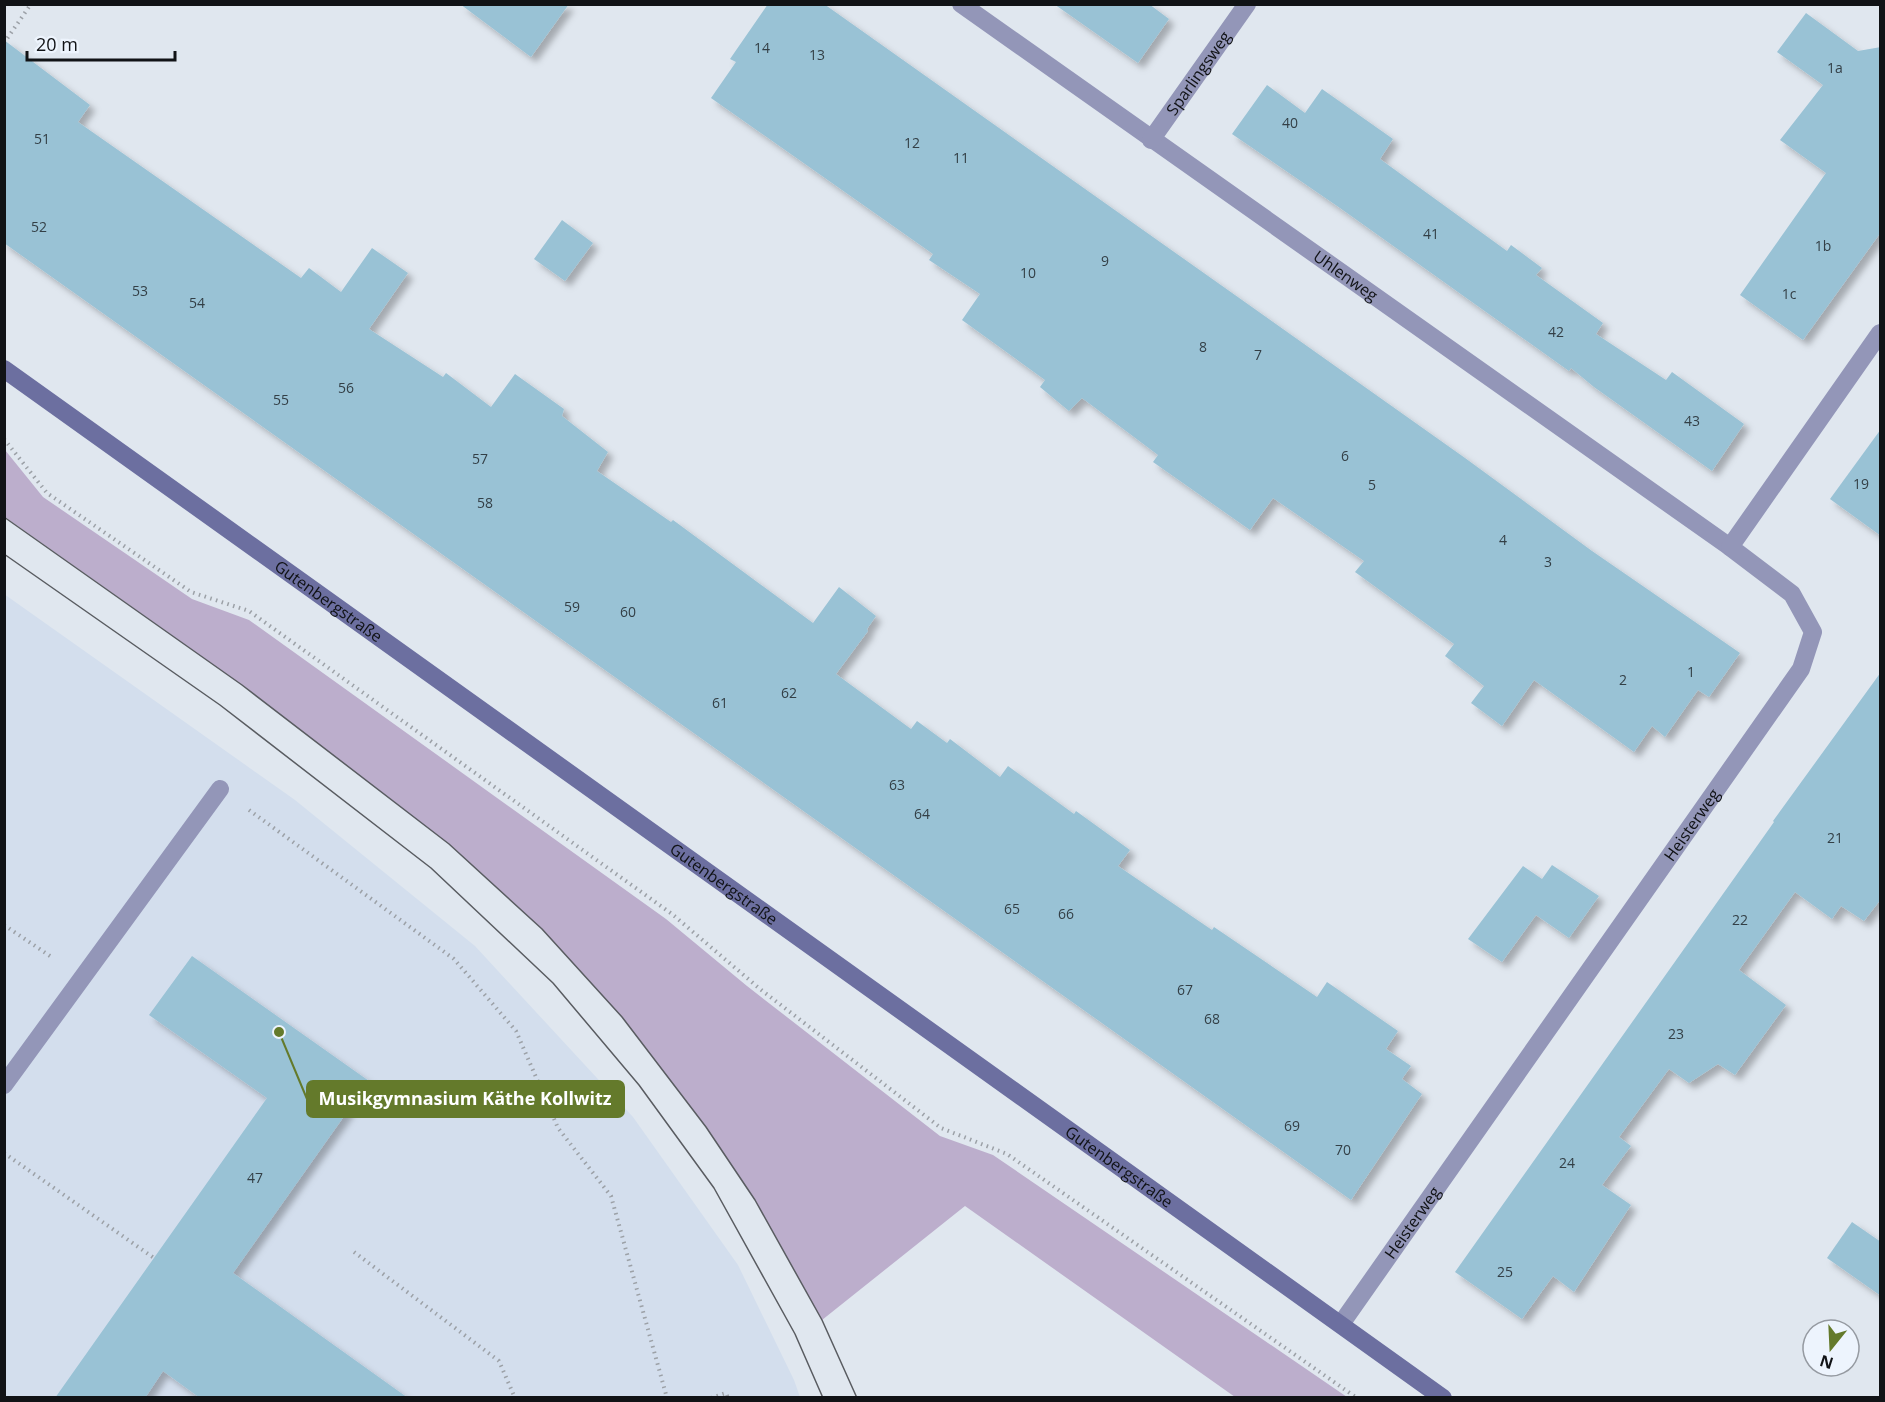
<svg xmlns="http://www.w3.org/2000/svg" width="1885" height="1402" viewBox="0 0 1885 1402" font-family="'Open Sans',sans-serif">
<defs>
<filter id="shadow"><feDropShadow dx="5.5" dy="5.5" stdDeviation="3" flood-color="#0004"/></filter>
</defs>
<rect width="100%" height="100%" fill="#e0e7ef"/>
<polygon fill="#d3deed" points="4,594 295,800 475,946 633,1117 738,1265 794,1380 800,1397 5,1397"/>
<polygon fill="#bcaecc" points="5,450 43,497 192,599 249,620 666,919 747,986 940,1136 993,1155 1347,1397 1235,1397 965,1206 822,1320 755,1200 706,1127 622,1017 542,929 449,844 242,685 5,517"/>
<g fill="#99c2d5" filter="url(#shadow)">
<polygon points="460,4 569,4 531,57"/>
<polygon points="768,4 824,4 1465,458 1592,551 1740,653 1709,697 1698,690 1665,737 1652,726 1634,752 1534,680 1502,726 1471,703 1484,686 1445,656 1454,644 1355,572 1364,561 1273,498 1250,530 1153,462 1158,455 1082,398 1069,411 1040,387 1045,380 962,320 980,294 929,260 933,254 711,98 736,62 730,59"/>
<polygon points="1054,4 1149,4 1169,19 1138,63"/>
<polygon points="1806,13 1858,51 1881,47 1881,232 1803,340 1740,295 1826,173 1780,140 1823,85 1777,52"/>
<polygon points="4,40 90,105 78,122 301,278 309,268 341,292 372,248 408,273 369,329 443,377 446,373 491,407 515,374 564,409 562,416 608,452 597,471 671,522 673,520 813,623 839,587 876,616 867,629 868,631 836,674 911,729 917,721 947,743 950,739 1000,777 1008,766 1074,814 1076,811 1130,850 1118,866 1212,930 1214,927 1317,997 1327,982 1398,1031 1386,1049 1411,1066 1402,1079 1422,1094 1351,1200 4,243"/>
<polygon points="1267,85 1305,113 1322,89 1393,139 1380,159 1507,251 1511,245 1542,268 1536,275 1603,323 1596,334 1666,380 1672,372 1744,424 1712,471 1594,387 1571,368 1569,371 1340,208 1232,134"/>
<polygon points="562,220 593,243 565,281 534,259"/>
<polygon points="1881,429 1881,536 1830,499"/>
<polygon points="1881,672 1881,899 1864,921 1841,906 1832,919 1795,892 1739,970 1786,1005 1735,1075 1718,1064 1689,1083 1669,1069 1619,1137 1631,1146 1602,1185 1631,1205 1574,1292 1553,1276 1522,1319 1455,1272 1774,822 1773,821"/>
<polygon points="1552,865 1599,896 1569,938 1536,915 1502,962 1468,939 1523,866 1542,879"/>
<polygon points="192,956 369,1081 233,1273 408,1398 200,1398 163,1371 145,1398 55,1398 267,1098 149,1015"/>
<polygon points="1852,1222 1881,1242 1881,1296 1827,1258"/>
</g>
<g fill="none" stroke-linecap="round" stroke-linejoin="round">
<g stroke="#9ca1a7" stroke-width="4" stroke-dasharray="1.5 4.5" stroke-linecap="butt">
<polyline points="4,43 31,4"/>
<polyline points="4,439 47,493 191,592 249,611 672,914 760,989 941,1128 1007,1154 1357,1398"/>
<polyline points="249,810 454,959 516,1031 558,1128 611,1196 667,1398"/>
<polyline points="4,925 53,958"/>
<polyline points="4,1153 154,1258"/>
<polyline points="354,1252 499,1361 515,1398"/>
<polyline points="711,1398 726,1393 728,1398"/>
</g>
<polyline stroke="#9396b8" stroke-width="18" points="4,1085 220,789"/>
<g stroke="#9396b8" stroke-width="18">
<path id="s1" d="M961,4L1730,547"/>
<path id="s2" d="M1151,140L1247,4"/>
<path id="s3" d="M1341,1324L1801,669L1813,632L1792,594L1730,547L1880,333"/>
</g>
<path stroke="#6c6fa0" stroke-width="18" id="s4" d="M4,369L1443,1398"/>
<g stroke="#595c61" stroke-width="1.5">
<polyline points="4,517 242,685 449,844 542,929 622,1017 706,1127 755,1200 822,1320 857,1398"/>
<polyline points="4,554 220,705 431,868 553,983 639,1085 714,1188 795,1334 823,1398"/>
</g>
</g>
<g text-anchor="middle" stroke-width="5" stroke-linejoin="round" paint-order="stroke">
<g font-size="14" fill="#333f46">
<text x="762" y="53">14</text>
<text x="817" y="60">13</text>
<text x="1835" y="73">1a</text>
<text x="1290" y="128">40</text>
<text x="42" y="144">51</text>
<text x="912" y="148">12</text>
<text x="961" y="163">11</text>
<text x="39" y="232">52</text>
<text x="1431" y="239">41</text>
<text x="1823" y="251">1b</text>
<text x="1105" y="266">9</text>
<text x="1028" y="278">10</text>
<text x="140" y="296">53</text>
<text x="1789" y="299">1c</text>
<text x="197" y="308">54</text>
<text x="1556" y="337">42</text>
<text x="1203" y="352">8</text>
<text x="1258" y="360">7</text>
<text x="346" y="393">56</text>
<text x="281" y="405">55</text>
<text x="1692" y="426">43</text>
<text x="1345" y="461">6</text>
<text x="480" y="464">57</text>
<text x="1861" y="489">19</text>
<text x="1372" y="490">5</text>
<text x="485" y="508">58</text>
<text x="1503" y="545">4</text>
<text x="1548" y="567">3</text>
<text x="572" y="612">59</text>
<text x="628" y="617">60</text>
<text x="1691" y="677">1</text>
<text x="1623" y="685">2</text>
<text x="789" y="698">62</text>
<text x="720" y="708">61</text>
<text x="897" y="790">63</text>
<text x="922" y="819">64</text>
<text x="1835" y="843">21</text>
<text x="1012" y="914">65</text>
<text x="1066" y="919">66</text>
<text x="1740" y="925">22</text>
<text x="1185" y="995">67</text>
<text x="1212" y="1024">68</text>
<text x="1676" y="1039">23</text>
<text x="1292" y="1131">69</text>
<text x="1343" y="1155">70</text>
<text x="1567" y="1168">24</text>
<text x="255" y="1183">47</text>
<text x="1505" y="1277">25</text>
</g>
<g font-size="16" fill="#111316" stroke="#edf4fd">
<text dy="6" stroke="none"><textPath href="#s2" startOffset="82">Sparlingsweg</textPath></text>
<text dy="6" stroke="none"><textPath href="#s1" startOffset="471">Uhlenweg</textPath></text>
<text dy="6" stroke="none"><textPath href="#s4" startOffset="399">Gutenbergstraße</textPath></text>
<text dy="6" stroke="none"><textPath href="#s3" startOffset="610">Heisterweg</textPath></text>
<text dy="6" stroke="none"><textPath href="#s4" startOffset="885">Gutenbergstraße</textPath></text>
<text dy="6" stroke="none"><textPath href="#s4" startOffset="1371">Gutenbergstraße</textPath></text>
<text dy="6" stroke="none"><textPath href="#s3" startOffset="124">Heisterweg</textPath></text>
</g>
</g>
<path fill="none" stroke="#647a2b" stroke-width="2" d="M279 1032L307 1099"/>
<circle fill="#647a2b" stroke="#edf4fd" stroke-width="2" cx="279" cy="1032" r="6"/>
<rect fill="#647a2b" stroke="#647a2b" stroke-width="2" x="307" y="1081" width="317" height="36" rx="6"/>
<g font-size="18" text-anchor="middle" font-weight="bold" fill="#fff">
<text x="465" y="1105">Musikgymnasium Käthe Kollwitz</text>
</g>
<rect width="1885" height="1402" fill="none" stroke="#111316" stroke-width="12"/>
<g transform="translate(1831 1348) rotate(198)"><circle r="28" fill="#edf4fd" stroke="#959aa1" stroke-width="1.5"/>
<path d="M0-4.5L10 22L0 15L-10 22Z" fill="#647a2b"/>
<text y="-9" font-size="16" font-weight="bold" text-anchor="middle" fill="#111316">N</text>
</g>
<path d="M27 51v9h148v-9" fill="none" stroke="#111316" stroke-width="3"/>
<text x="36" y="51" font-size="18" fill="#111316" stroke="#edf4fd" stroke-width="4.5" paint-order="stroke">20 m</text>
</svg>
